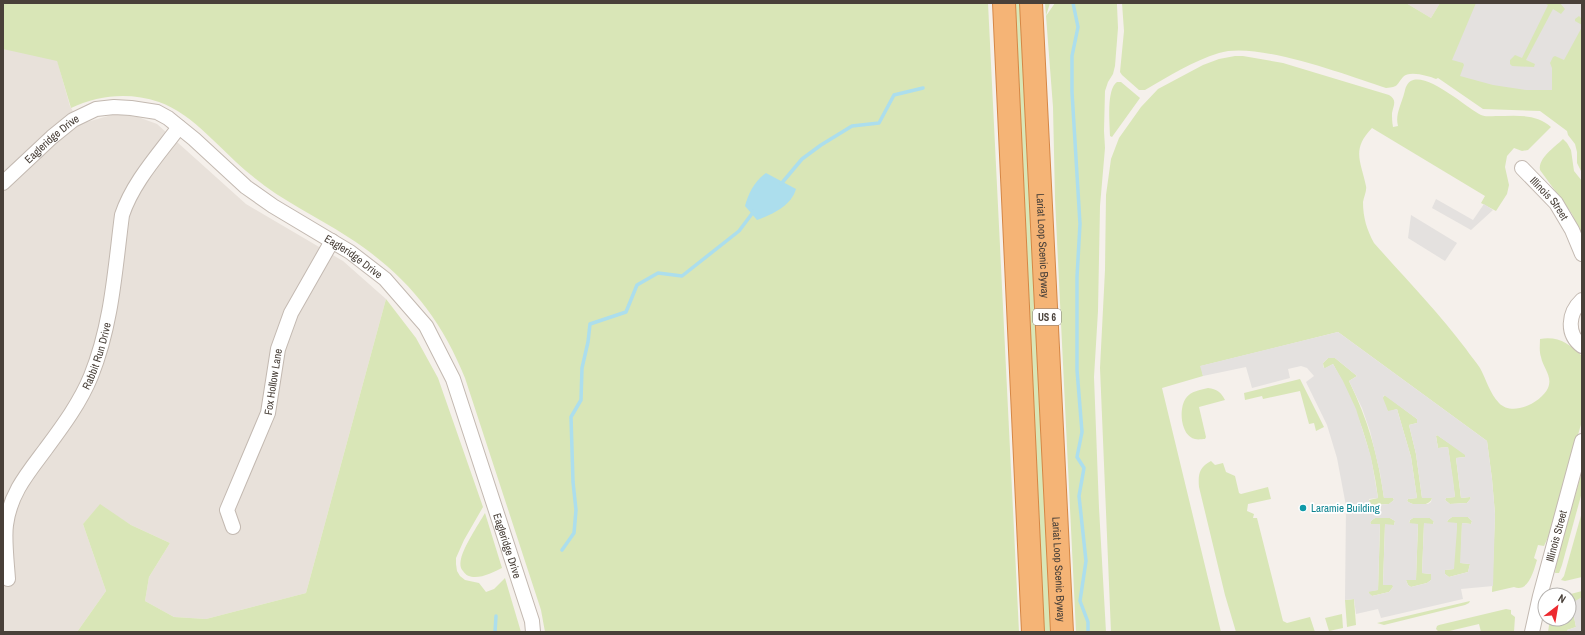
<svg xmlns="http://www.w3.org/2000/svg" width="1585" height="635" viewBox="0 0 1585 635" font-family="'Archivo Narrow',sans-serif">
<rect width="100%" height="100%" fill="#f5f0eb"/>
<g fill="#e8e1da">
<polygon points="1406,3 1440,3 1431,18"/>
<polygon points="3,48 57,60 70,106 80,124 115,114 138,117 157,124 246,204 343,261 386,299 306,593 206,619 174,617 145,601 149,577 170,543 131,525 100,505 83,524 106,591 77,632 3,632"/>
</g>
<g fill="#d9e6b7">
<path d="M3,3H988L1019,632H545L541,610L465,378C440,316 404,273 348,237C316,216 280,200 251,175C222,152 194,114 159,102C129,92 99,95 71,108L57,61L3,49Z"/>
<polygon points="1009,3 1020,3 1056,632 1039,632"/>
<polygon points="1045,3 1050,3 1046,16 1055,3 1117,3 1117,5 1118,28 1115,66 1113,74 1108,82 1105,91 1104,131 1105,148 1100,206 1098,311 1094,377 1099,508 1106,632 1076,632 1055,199 1053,107"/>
<path d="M1122,3H1406L1431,18L1440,3H1582V173L1577,163V152L1575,144L1568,135L1567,131L1540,111L1483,109L1438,78L1436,79C1429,76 1409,70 1403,77C1396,85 1399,87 1386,88C1346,75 1257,41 1219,53C1193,61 1169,76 1145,90H1139L1122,75L1120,72L1124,31Z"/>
<path d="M1235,56H1243L1283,63L1389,95C1397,100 1394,104 1392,113C1392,117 1392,122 1393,127L1398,126C1395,115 1401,105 1404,94C1405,91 1405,88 1407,85C1419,64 1468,109 1481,115C1485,117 1491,116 1496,116C1515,116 1536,113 1551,127L1528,150L1522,151L1514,148L1507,156L1505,167L1509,185L1507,194L1496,211L1481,203L1485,196L1372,128C1351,150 1361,161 1366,186C1367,191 1364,196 1363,202C1363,218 1367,230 1374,243C1405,278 1438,312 1466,349C1470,355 1476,362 1480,368C1486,379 1490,394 1499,403C1512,417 1541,403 1548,388C1553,376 1543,368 1541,357C1539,351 1540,345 1540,339C1559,336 1569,344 1582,356V421L1549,535L1544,546L1538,545L1534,558L1537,560C1534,569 1529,593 1514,587L1492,592L1495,514L1492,479L1487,441L1338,332L1201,366L1203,376L1162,388L1221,632H1111L1100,368L1105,270L1106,195L1111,159L1119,138L1141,107L1158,89L1203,65L1219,59Z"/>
<path d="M1117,82H1121L1140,98L1112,137L1110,136C1110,123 1106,90 1117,82Z"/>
<path d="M1563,139L1567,143L1571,150L1574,171L1582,181V235L1572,214L1540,170C1538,158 1555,147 1563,139Z"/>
<polygon points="386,299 416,338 438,378 483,507 464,540 456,558 456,564 457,571 460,576 465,580 479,583 486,592 494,589 505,578 521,632 77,632 106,591 83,524 100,504 131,525 170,543 149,577 145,601 174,617 206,619 306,593"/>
<path d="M1328,358H1335L1357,376L1349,381C1368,420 1378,455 1384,498H1393L1394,500L1389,504L1372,505L1369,501V500L1378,498C1372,450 1357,406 1333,364L1324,369L1323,363Z"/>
<polygon points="1300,379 1324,427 1316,431 1314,423 1309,424 1300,391 1263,399 1262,396 1245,400 1244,393"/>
<path d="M1208,388C1217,389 1221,392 1225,400L1199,407L1206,437L1205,439C1202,439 1198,440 1195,439C1181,436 1178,409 1186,398C1191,391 1200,390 1208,388Z"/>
<path d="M1385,395L1417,419V423L1409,425L1416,454L1422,498H1432C1430,507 1412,506 1407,501L1408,499L1417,498L1411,457L1397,409L1388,412L1382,398Z"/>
<polygon points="1437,435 1465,454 1465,457 1456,458 1461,498 1470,497 1471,498 1467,503 1450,504 1445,500 1446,498 1455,497 1448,447 1438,448 1436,436"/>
<path d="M1211,461L1215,465L1223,463L1226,472L1235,476L1239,493L1241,494L1268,487L1271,499L1248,504L1247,511L1254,514L1253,518H1257L1283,621L1287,623L1310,617L1315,632H1236L1225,595L1199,487C1198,475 1199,467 1211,461Z"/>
<polygon points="1582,471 1582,492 1562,565 1559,573 1555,573 1556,563"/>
<polygon points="1582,512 1582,577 1565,581 1561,580 1564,576"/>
<path d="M485,513L502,568C492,573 471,584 463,571C460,568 460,563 461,559C464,546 478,525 485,513Z"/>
<polygon points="1452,517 1468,517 1472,521 1471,524 1462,523 1461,563 1470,564 1468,572 1449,577 1445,574 1445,570 1454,569 1447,522 1448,520"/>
<polygon points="1375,518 1390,518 1395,521 1394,525 1385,525 1383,584 1393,585 1393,587 1389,592 1372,596 1369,594 1368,591 1378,590 1380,525 1371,524 1370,523 1372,520"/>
<polygon points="1413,518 1430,518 1434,521 1433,524 1424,524 1422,573 1431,574 1431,580 1427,583 1411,587 1408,585 1406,580 1416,579 1418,524 1409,524 1410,520"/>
<polygon points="1582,591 1582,597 1572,607 1576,627 1567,630 1567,632 1548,632 1550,619 1569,619 1569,595 1567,595"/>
<polygon points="1354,599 1356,625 1347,627 1345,600"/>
<polygon points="1470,601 1469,603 1465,605 1384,625 1377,623"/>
<polygon points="1506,609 1511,610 1511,614 1515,617 1514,632 1481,632 1479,624 1445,632 1439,632 1436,629 1437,626 1439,625"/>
<polygon points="1342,614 1343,628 1329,631 1325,618"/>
</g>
<g fill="#e4e1df" fill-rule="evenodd">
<polygon points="1476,3 1544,3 1548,5 1522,58 1515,55 1510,60 1510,64 1512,66 1534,67 1535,64 1526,60 1553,9 1561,14 1565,9 1560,3 1582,3 1582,19 1579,16 1575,19 1575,21 1582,25 1582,27 1564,60 1555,56 1553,57 1550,63 1552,68 1552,90 1526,90 1493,85 1460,76 1464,65 1463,63 1452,60"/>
<polygon points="1436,199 1473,220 1484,204 1493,210 1471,230 1432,208"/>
<polygon points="1411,215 1457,243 1445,261 1408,238"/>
<path d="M1338,332L1487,441L1492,479L1495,514L1493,586L1461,589L1463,599L1381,618L1378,609L1356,614L1354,599L1345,600L1346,506L1337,458L1327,425L1306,382L1314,376L1307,368L1301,366L1288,369L1290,378L1252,388L1246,367L1203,376L1200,366ZM1328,358H1335L1357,376L1349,381L1362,408L1370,431L1380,473L1384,498H1393L1394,500L1389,504L1372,505L1369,501V499L1378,498L1371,457L1356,409L1343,381L1333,364L1325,368L1323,367V363ZM1384,395L1417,419V423L1409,425L1416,454L1422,498H1432L1431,502L1428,504H1412L1407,501L1408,499L1417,498L1411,457L1397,409L1388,411L1383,398ZM1437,435L1465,455V457L1456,458L1461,498L1470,497L1471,498L1467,503L1450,504L1445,500L1446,498L1455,497L1453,479L1448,447L1438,448L1436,436ZM1452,517H1468L1472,521L1471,524L1462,523L1460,563L1470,564L1468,572L1449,577L1445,574V570L1454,569L1457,529V523L1447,522L1448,520ZM1375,518H1390L1395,521L1394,525L1385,524L1383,585H1392L1393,587L1389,592L1372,596L1368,592L1378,590L1380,524H1371L1370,523L1372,520ZM1413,518H1430L1434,522L1433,524L1424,523L1422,573L1431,574V580L1427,583L1411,587L1408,585L1406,580H1416L1418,524L1409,523L1410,520Z"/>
<polygon points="1582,597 1582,632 1567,632 1567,630 1576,627 1572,607 1575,601"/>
</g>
<path fill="#acdeed" d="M766,173L796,189C791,206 773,214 757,220L745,206C748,194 755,180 766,173Z"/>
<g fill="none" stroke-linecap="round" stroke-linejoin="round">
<g stroke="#acdeed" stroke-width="3.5">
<polyline points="1073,3 1078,27 1072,56 1072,92 1080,224 1077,277 1077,370 1082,432 1077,457 1084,468 1079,496 1086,561 1080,601 1088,622 1088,632"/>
<polyline points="781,184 802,159 821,145 852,126 879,123 894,95 923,88"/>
<polyline points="562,550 574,533 576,510 573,482 571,417 581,400 582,368 588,342 590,324 626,312 637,285 658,273 682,276 739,231 754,211"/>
<polyline points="495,632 496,616"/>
</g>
<defs>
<g id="street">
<path id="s1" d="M1522,168L1556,203L1572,230L1582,254"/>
<path id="s2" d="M3,183L52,137L73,120L96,109L114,107L131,108L157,112L168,118L194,139L246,187L273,206L350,252L385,279L426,326L453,379L532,621L533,632"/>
<path d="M1582,300C1568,313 1566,334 1582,346"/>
<path id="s3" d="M233,527L227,510L268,413L278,349L291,313L332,241"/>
<path id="s4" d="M8,579C7,564 4,539 6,525C10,494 27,474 45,450C62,427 80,403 91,376C112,324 115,269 122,215C133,182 159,154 179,127"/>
<path id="s5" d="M1532,632L1540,596L1582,441"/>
</g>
<g id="highway">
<polyline points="1004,3 1033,632"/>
<path id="s6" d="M1031,3L1062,632"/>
</g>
</defs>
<use href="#street" stroke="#c3b9b1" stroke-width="16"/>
<use href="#highway" stroke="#d58746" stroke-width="24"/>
<use href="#street" stroke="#fff" stroke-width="14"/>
<use href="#highway" stroke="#f5b476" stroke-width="22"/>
</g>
<circle fill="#0f9aa8" stroke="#fff" stroke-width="1.5" cx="1303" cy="508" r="4"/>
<g text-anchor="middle" stroke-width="3.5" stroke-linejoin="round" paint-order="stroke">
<rect fill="#fff" stroke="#807974" stroke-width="1" x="1033" y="309" width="28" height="16" rx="3"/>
<g font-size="10" font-weight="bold" fill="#494039">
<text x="1047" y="321">US 6</text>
</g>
<g font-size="11" fill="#494039" stroke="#fff">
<text dy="4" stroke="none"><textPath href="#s2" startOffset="66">Eagleridge Drive</textPath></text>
<text dy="4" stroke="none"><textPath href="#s1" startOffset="41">Illinois Street</textPath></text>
<text dy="4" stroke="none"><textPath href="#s6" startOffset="243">Lariat Loop Scenic Byway</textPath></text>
<text dy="4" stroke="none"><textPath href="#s2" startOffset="426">Eagleridge Drive</textPath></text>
<text dy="4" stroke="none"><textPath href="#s4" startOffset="248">Rabbit Run Drive</textPath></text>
<text dy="4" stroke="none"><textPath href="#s3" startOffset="155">Fox Hollow Lane</textPath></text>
<text dy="4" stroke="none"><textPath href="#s5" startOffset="99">Illinois Street</textPath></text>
<text dy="4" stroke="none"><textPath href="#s2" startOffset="762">Eagleridge Drive</textPath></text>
<text dy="4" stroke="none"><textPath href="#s6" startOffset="567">Lariat Loop Scenic Byway</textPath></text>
</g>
<g font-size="11" fill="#0d838f" stroke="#fff" text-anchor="start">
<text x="1311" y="512">Laramie Building</text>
</g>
</g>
<rect width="1585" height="635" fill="none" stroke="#494039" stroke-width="8"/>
<g transform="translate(1557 607) rotate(31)"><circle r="19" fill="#ffffff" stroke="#b6b3b0"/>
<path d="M0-3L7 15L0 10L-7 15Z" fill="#ed2a30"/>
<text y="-6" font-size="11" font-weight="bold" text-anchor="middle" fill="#494039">N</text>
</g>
</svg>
